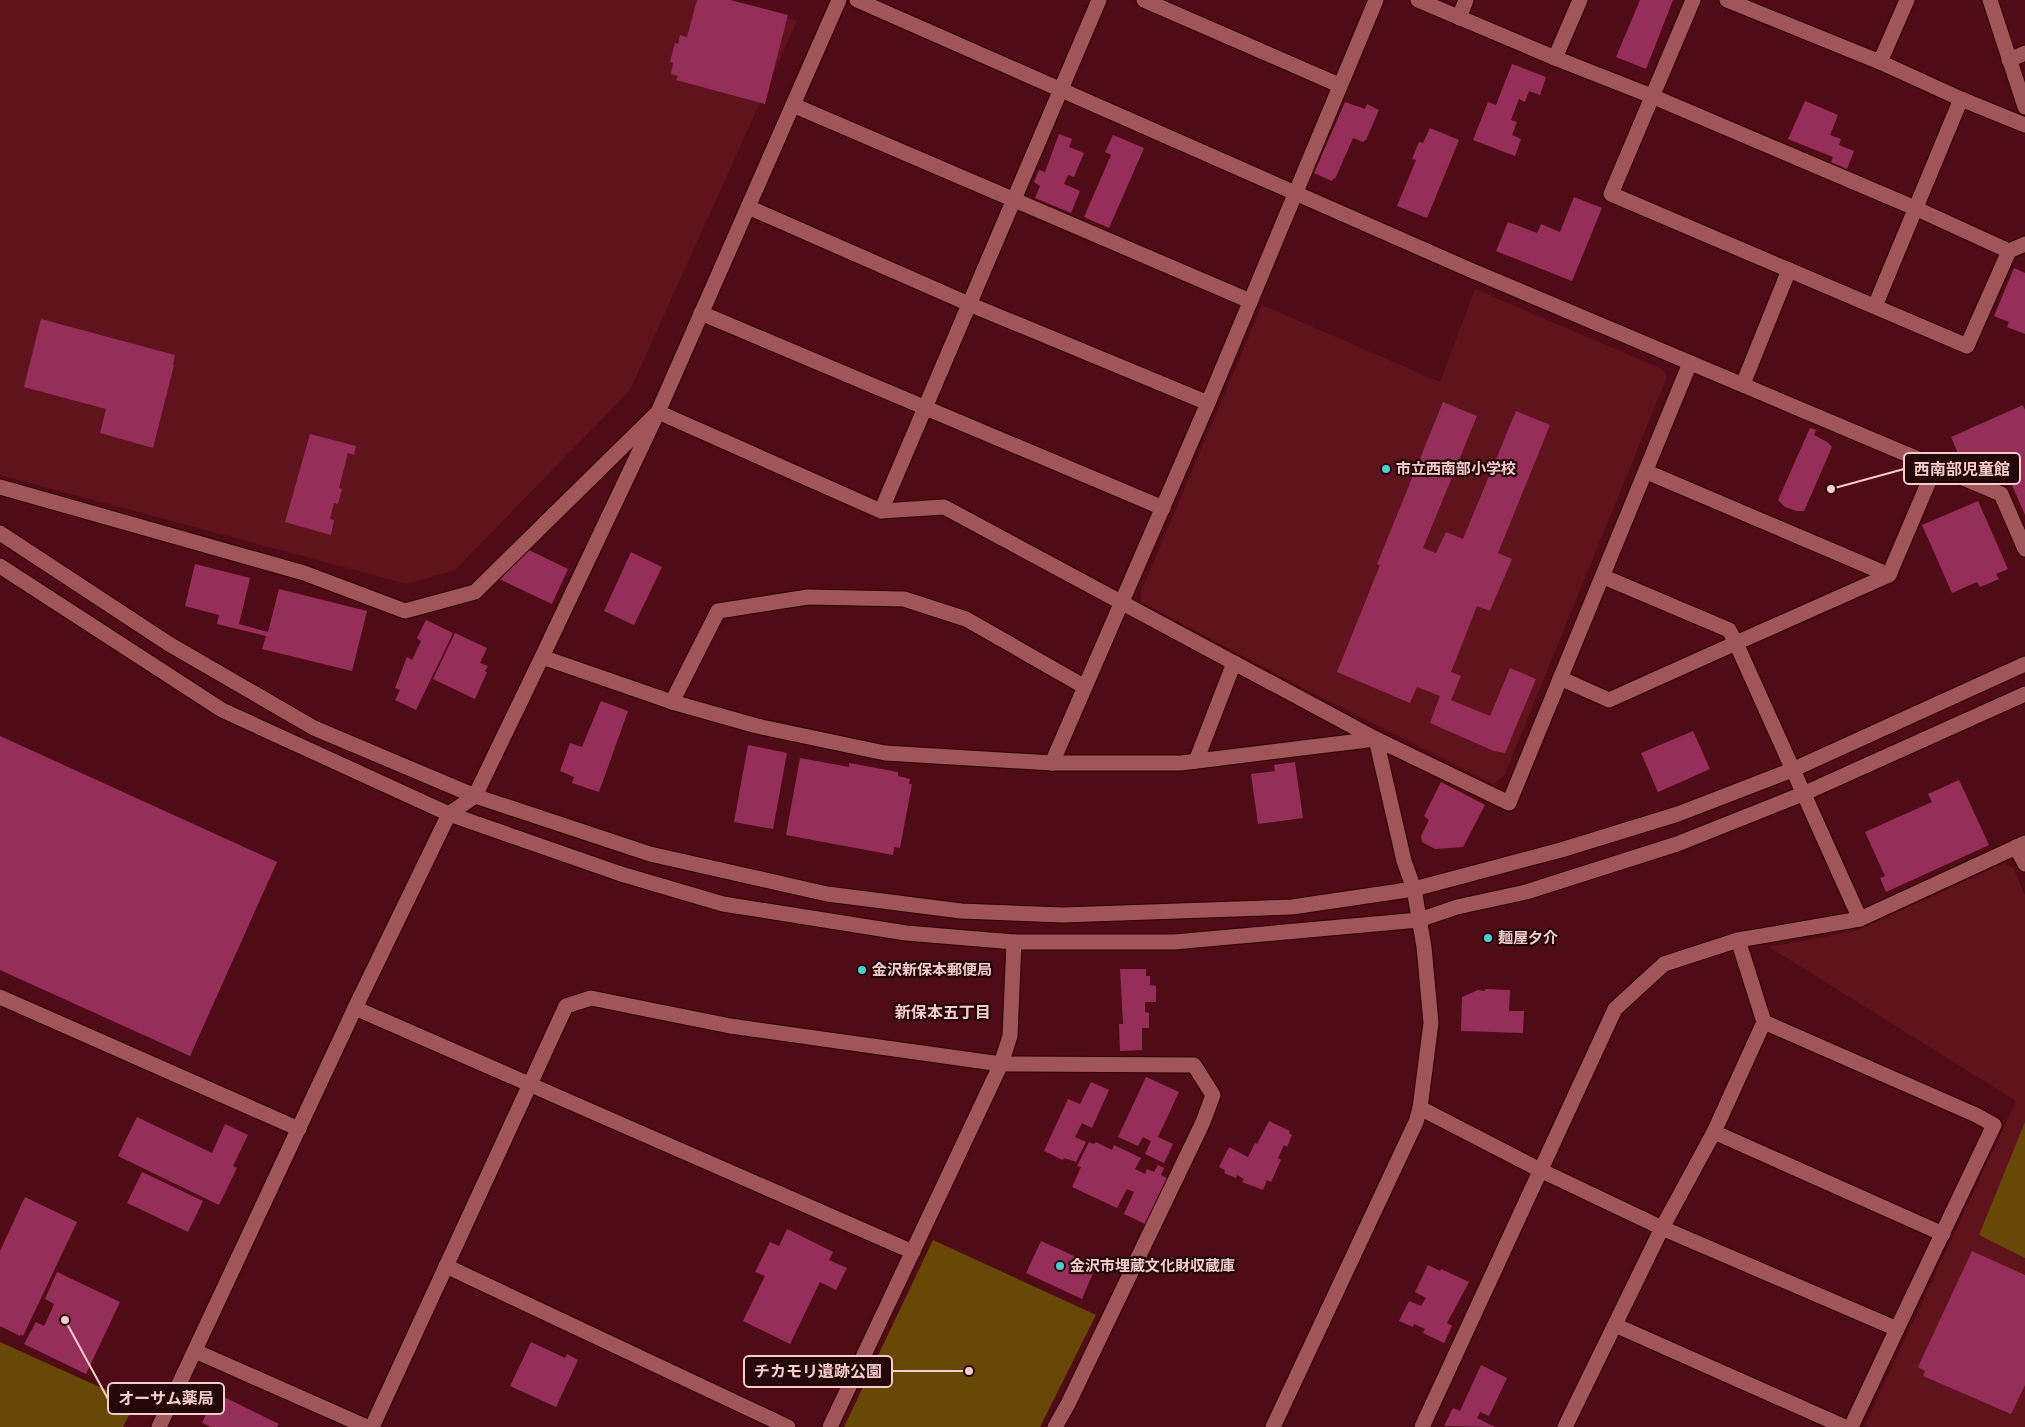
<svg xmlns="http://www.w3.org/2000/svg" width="2025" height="1427" viewBox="0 0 2025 1427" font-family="Figtree,'Noto Sans JP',sans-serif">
<rect width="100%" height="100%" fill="#500c16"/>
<g fill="#5f131d">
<polygon points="0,0 719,0 797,21 630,390 455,570 407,584 0,475"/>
<polygon points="1475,289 1662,369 1667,377 1504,776 1493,784 1305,689 1141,602 1141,592 1262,305 1440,382"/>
<polygon points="2005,863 2013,868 2025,895 2025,1427 1870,1427 1865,1425 2016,1101 1769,947 1856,931"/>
</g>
<g fill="#674807">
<polygon points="2025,1122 2025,1258 1979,1235"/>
<polygon points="933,1240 1096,1315 1040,1427 844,1427"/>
<polygon points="0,1342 135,1403 123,1427 0,1427"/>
</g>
<g fill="#952f59">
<polygon points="697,0 730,0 788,15 765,104 676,80 678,76 671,74 673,63 670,62 675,43 678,44 680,35 687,37"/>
<polygon points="1640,0 1673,0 1646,69 1616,57"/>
<polygon points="1512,64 1546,77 1540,95 1529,91 1525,102 1519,99 1511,120 1517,122 1512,135 1521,139 1515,156 1473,140 1488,102 1496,105"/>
<polygon points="1805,101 1838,115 1830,135 1841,139 1839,145 1854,151 1847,169 1831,162 1833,157 1788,139"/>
<polygon points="1345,102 1365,109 1367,104 1379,110 1366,140 1365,140 1363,142 1353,138 1335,179 1334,178 1332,181 1314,173"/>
<polygon points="1430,128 1459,140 1427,218 1397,206 1416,160 1412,159 1419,142 1423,143"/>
<polygon points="1059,134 1072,139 1069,147 1084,153 1074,177 1068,175 1064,184 1080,191 1071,213 1035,198 1040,186 1034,182 1039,170 1045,172"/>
<polygon points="1113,135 1144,148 1109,228 1084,217 1111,155 1105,152"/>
<polygon points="1574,197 1602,208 1572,281 1496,251 1508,222 1537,233 1541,224 1560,232"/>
<polygon points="2014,268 2025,273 2025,334 2007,327 2009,322 1994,316"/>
<polygon points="41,319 175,355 173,365 174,365 153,448 100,433 106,409 24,387"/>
<polygon points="1443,402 1477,416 1423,548 1436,553 1446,532 1463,539 1516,411 1550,425 1498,553 1512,559 1490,611 1477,606 1451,672 1461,676 1451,700 1490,716 1510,668 1536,679 1505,753 1494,751 1430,723 1440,696 1417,687 1410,703 1337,672 1380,565 1377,564"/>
<polygon points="2023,405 2025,410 2025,515 2004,467 1987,475 1986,472 1962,463 1951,437"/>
<polygon points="1810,428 1816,430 1814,435 1827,442 1832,447 1804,511 1797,511 1785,507 1778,500"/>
<polygon points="310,434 356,446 354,455 348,453 339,488 342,489 338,504 334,503 330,519 334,520 331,535 285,522"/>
<polygon points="1978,501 2008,569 1996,574 1999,579 1980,587 1977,582 1952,593 1922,525"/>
<polygon points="527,549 568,569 552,604 495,577"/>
<polygon points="631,552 662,567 634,625 604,611"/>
<polygon points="195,564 250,578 239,624 268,632 279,589 367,611 352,671 262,649 266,636 217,624 219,615 185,606"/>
<polygon points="426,620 453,633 416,710 395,700 400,690 395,688 407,657 412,660 421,641 417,638"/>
<polygon points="455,633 487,648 480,663 488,666 485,671 487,672 475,699 433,679"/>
<polygon points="601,701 628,711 599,792 572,783 574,777 560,771 570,743 582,747"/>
<polygon points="1693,731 1710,769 1658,792 1641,753"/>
<polygon points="0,736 277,862 190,1056 0,970"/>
<polygon points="748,745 787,753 773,829 734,822"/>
<polygon points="800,758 849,767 849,763 898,772 898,776 910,779 909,784 912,784 900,848 894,847 893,855 786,835"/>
<polygon points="1295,762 1303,818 1258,824 1251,774 1275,771 1274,765"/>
<polygon points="1959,780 1989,845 1886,892 1880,878 1885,876 1865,832 1932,802 1928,794"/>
<polygon points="1441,782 1485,805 1463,847 1435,849 1422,842 1421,836 1429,820 1424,816"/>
<polygon points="1120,969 1146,969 1146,976 1150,976 1150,985 1156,986 1156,1002 1145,1002 1145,1012 1149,1013 1149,1028 1142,1028 1142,1050 1120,1051 1119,1024 1123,1024"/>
<polygon points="1485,989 1510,990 1509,1011 1524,1011 1523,1033 1461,1031 1462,997 1478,990 1485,991"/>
<polygon points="1146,1077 1179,1092 1158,1137 1173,1144 1164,1163 1145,1154 1151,1141 1143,1137 1138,1146 1118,1137"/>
<polygon points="1091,1082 1109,1090 1092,1128 1082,1123 1075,1137 1086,1142 1076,1162 1064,1158 1063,1160 1044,1151 1068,1099 1080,1104"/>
<polygon points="137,1117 212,1153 225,1124 248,1135 233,1166 237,1168 219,1205 118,1156"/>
<polygon points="1269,1121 1290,1131 1289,1133 1292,1135 1287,1147 1284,1145 1278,1158 1281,1160 1271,1182 1267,1180 1263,1190 1242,1182 1244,1179 1237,1175 1236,1178 1224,1173 1225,1170 1219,1167 1229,1147 1248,1157 1255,1143 1257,1144"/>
<polygon points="1089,1142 1094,1144 1096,1142 1112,1150 1114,1145 1141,1158 1135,1169 1145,1174 1147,1169 1154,1172 1158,1165 1164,1168 1161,1175 1167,1178 1145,1224 1124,1214 1134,1192 1127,1189 1117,1208 1072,1187 1081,1167 1077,1166"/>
<polygon points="142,1172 203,1201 188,1232 127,1203"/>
<polygon points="25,1197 77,1222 23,1336 21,1334 20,1336 0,1326 0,1251"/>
<polygon points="787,1229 833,1252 829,1260 847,1268 836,1290 820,1282 790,1344 743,1321 765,1276 755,1272 770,1242 779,1246"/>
<polygon points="1041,1241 1096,1266 1082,1299 1026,1273"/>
<polygon points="1972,1251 2025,1275 2025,1385 2011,1414 1923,1376 1925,1371 1918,1367"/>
<polygon points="1428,1265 1440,1271 1441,1269 1469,1282 1447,1323 1452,1326 1444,1343 1423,1333 1425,1329 1414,1324 1413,1327 1399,1321 1409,1301 1421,1306 1426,1298 1415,1292"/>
<polygon points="57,1272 120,1302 86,1374 24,1344 36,1322 44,1326 52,1309 54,1304 45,1299"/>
<polygon points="531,1342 565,1358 567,1354 578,1360 556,1407 510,1386"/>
<polygon points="1481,1365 1507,1378 1489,1416 1480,1412 1477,1418 1495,1427 1444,1426 1453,1408 1460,1411"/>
<polygon points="216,1393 279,1424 277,1427 210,1427 207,1425 202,1423"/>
</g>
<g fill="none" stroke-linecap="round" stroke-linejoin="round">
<defs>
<g id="minor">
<polyline points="857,0 1468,269 2001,494 2025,549"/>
<polyline points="1144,0 1339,85"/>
<polyline points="1418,0 1555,58 1654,97 1915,208 2009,251"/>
<polyline points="1693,0 1611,194 1789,270"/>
<polyline points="1727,0 1880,62 1961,99 2025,125"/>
<polyline points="1990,0 2025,107"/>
<polyline points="1459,18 1466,0"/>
<polyline points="1555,58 1580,0"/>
<polyline points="2009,60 2025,53"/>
<polyline points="1880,62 1907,0"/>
<polyline points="793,105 1250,301"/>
<polyline points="748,207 969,304 1208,403"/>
<polyline points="1875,306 1961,99"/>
<polyline points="701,313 1163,508"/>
<polyline points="1743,384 1789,270 1967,346 2009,251 2025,244"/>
<polyline points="1647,472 1889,575"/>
<polyline points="0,487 304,573 405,611 475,592 658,412 881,511 944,507 1376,739"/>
<polyline points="881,511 1099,0"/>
<polyline points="0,533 169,644 314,728 475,796 650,854 827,894 961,911 1063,915 1292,907 1414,889 1561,850 1678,814 1792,770 2025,664"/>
<polyline points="0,566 222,710 449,814 621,874 723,904 906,933 1014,942 1174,942 1419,920 1457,907 1526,892 1677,844 1805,793 2025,694"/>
<polyline points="542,657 672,702 757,726 885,753 1052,763 1181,763 1376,739"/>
<polyline points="1560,678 1609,700 1736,643 1729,630 1604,577"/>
<polyline points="672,702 718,611 808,597 904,599 966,619 1085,687"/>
<polyline points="1196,761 1234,663"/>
<polyline points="1052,763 1208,403 1376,0"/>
<polyline points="2016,847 2025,864"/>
<polyline points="1860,919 1736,643 1889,575 1935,467"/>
<polyline points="0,997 299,1129"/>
<polyline points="355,1008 913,1252"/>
<polyline points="1420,1108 1540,1170 1662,1228 1897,1329 1994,1125 1976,1115 1764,1022"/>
<polyline points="1714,1132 1943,1234"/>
<polyline points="446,1266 788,1427"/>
<polyline points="1615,1325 1845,1427"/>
<polyline points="195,1351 367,1427"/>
<polyline points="159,1427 355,1008 449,814 475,796 542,657 658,412 839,0"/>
<polyline points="372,1427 566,1006 591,998 730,1026 1001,1064 1010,1036 1014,942"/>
<polyline points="830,1427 1001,1064 1194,1065 1213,1095 1203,1122 1068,1404 1055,1427"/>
<polyline points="1273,1427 1416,1122 1420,1108 1431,1023 1424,947 1414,889 1404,861 1376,739 1509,803 1690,363"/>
<polyline points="1422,1427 1615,1009 1664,964 1738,940"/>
<polyline points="1565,1427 1662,1228 1714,1132 1764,1022 1738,940 1860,919 2025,843"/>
<polyline points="1851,1427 1897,1329"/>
</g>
</defs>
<use href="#minor" stroke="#2d0005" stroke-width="17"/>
<use href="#minor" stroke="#a05659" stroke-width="15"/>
</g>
<g fill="#51ccd1" stroke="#24080a" stroke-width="2">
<circle cx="1386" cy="469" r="5"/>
<circle cx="1488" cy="938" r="5"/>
<circle cx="862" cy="970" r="5"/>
<circle cx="1060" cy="1266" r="5"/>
</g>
<g text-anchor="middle" stroke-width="4.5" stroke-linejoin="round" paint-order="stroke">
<g font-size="15" font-weight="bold" fill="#f6cccb" stroke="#24080a" text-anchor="start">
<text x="1396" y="474">市立西南部小学校</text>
<text x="1498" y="943">麺屋夕介</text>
<text x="872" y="975">金沢新保本郵便局</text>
<text x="1070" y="1271">金沢市埋蔵文化財収蔵庫</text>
</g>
<g font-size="16" font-weight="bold" fill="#f6cccb" stroke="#24080a">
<text x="943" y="1018">新保本五丁目</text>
</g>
</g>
<path fill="none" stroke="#f6cccb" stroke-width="2" d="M1831 489L1904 469M969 1371L892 1371M65 1320L108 1399"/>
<g fill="#f6cccb" stroke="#24080a" stroke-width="2">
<circle cx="1831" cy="489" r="5"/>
<circle cx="969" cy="1371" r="5"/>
<circle cx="65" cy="1320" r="5"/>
</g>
<g fill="#24080a" stroke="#f6cccb" stroke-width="2">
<rect x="1904" y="453" width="116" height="31" rx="5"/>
<rect x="744" y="1356" width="148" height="31" rx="5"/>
<rect x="108" y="1383" width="116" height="31" rx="5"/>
</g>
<g font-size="16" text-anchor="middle" font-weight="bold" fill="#f6cccb">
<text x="1962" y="475">西南部児童館</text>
<text x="818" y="1377">チカモリ遺跡公園</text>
<text x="166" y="1404">オーサム薬局</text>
</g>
</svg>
